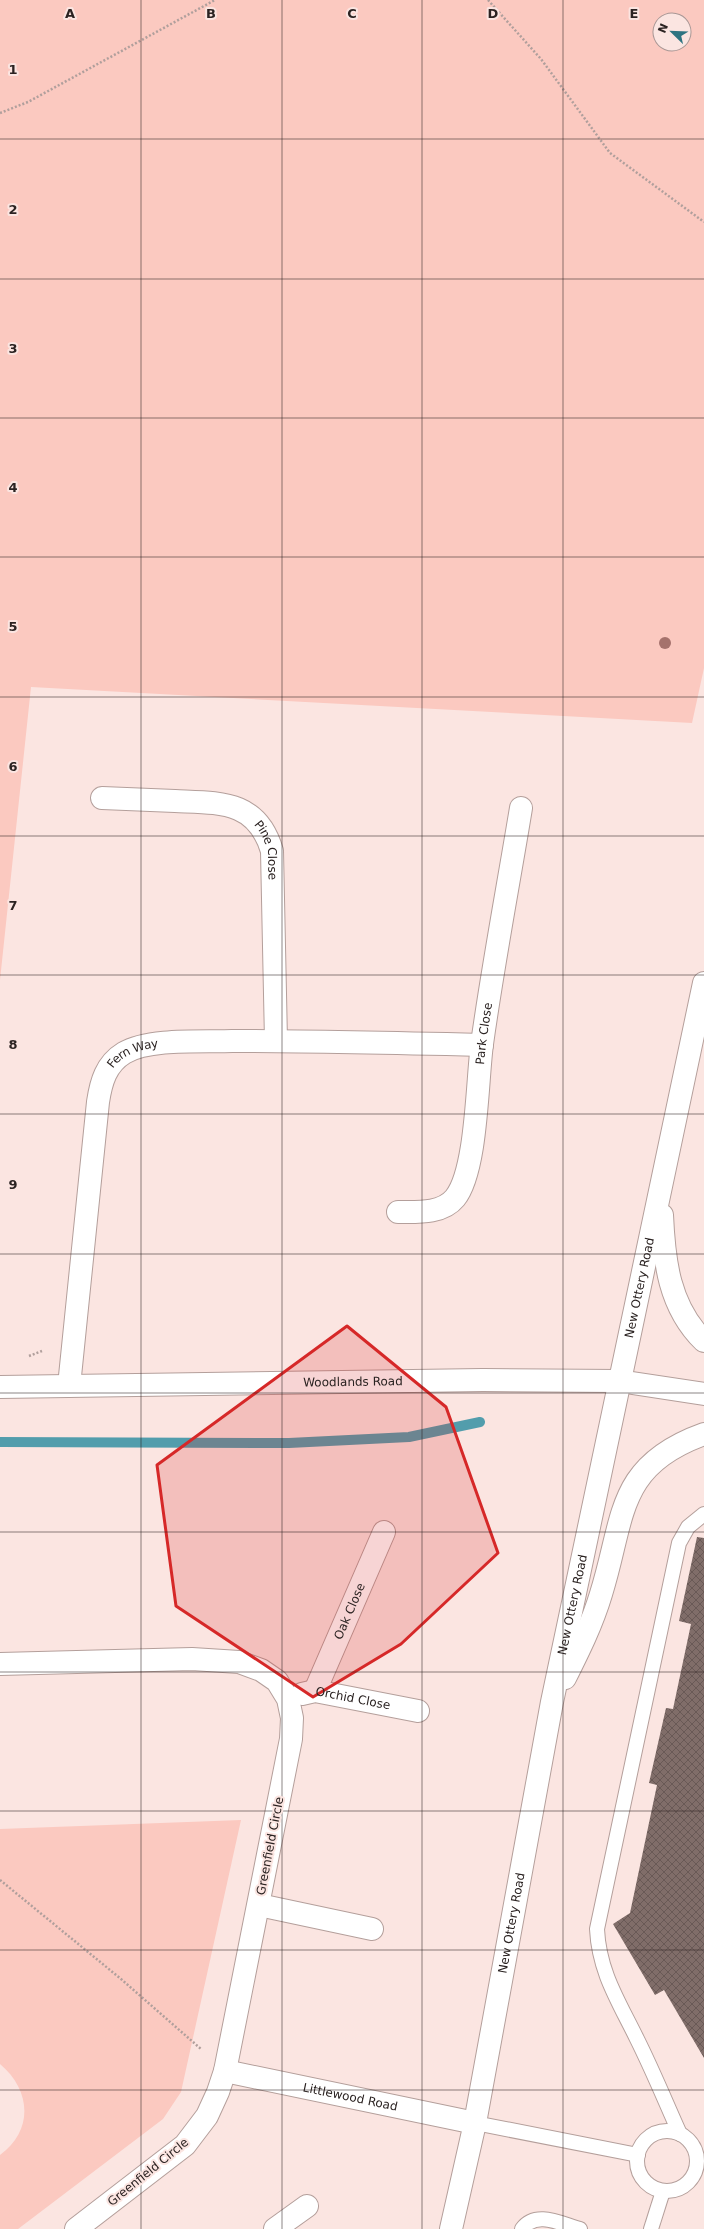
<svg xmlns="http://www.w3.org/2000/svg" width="704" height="2229" viewBox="0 0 704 2229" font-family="'DejaVu Sans',sans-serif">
<defs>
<pattern id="building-cross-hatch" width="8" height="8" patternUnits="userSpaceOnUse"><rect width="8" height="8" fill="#806d69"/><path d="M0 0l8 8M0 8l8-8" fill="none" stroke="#695956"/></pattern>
</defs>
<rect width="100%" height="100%" fill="#fbe5e1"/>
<g fill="#fbc9c0" fill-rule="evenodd">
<path d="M0,0H704V668L692,723L31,687L0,980ZM660,20H684V44H660Z"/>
<path d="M241,1820L181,2092L163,2119L18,2229H0V2155C34,2130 31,2090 0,2064V1829Z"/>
</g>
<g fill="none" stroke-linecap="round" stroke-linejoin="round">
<polyline stroke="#529dac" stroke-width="10" points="0,1442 289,1443 409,1437 480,1422"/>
</g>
<polygon fill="url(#building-cross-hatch)" points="697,1537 704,1538 704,2058 664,1990 655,1995 613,1924 630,1913 657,1785 649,1783 666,1708 673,1709 691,1624 679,1621"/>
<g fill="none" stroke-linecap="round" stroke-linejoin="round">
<defs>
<g id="lane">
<polyline points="475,2123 638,2155"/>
<circle cx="667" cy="2161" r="30"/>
<path d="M680,2134C666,2103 653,2071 637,2039C619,2002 599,1972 597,1929L679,1543L688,1527L704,1514"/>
<path d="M522,2229C536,2210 561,2224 580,2229"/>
<polyline points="651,2229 663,2191"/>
</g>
<g id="street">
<path id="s1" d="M102,798C126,799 151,800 175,801C220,803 257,800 272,851L276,1041"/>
<path id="s2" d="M398,1212C417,1212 442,1214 455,1198C477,1171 477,1081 482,1044C493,965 508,887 521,808"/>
<path id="s3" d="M69,1386L98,1102C101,1082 106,1064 124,1053C149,1038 203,1042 232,1041C315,1041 399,1043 482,1045"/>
<path id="s4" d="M0,1387L483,1380L619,1381L704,1394"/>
<polyline points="0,1664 192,1659 239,1662 261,1670 277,1681 288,1699 292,1718 291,1739 225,2071 218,2092 207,2116 185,2145 76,2229"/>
<path id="s5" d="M315,1691L384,1532"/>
<path id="s6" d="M302,1694L315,1691L418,1711"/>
<polyline points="259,1905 372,1929"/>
<path id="s7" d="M225,2071L475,2123"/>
<polyline points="275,2229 307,2206"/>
</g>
<g id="secondary">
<path d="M662,1215C664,1261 669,1307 704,1341"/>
<path d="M565,1678C579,1650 592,1624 601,1594C625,1518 615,1466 704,1434"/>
<path id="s8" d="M451,2229L475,2123L552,1702L704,983"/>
</g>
</defs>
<use href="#lane" stroke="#b49f9b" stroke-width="16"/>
<use href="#street" stroke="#b49f9b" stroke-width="24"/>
<use href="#secondary" stroke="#b49f9b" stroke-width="24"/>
<g stroke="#b09f9c" stroke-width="2.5" stroke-dasharray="2 2" stroke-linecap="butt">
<polyline points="488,0 541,59 610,153 704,222"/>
<polyline points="0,113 28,102 215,0"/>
<polyline points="29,1356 42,1351"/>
<polyline points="0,1880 121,1979 201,2049"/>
</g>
<use href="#lane" stroke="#fff" stroke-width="14"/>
<use href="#street" stroke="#fff" stroke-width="22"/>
<use href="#secondary" stroke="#fff" stroke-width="22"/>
</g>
<circle fill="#a5726c" cx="665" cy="643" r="6"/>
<path fill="#d62828" fill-opacity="0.2" stroke="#d62828" stroke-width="3" stroke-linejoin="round" d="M347,1326L446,1407L498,1553L401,1644L313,1697L176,1606L157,1465Z"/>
<path fill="none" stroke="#2b2322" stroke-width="1" stroke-opacity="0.55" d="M141,0V2229M282,0V2229M422,0V2229M563,0V2229M0,139H704M0,279H704M0,418H704M0,557H704M0,697H704M0,836H704M0,975H704M0,1114H704M0,1254H704M0,1393H704M0,1532H704M0,1672H704M0,1811H704M0,1950H704M0,2090H704"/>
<g text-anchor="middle" stroke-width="4" stroke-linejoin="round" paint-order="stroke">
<g font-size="12" fill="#2b2322" stroke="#fbe5e1">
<text dy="4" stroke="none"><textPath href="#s1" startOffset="191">Pine Close</textPath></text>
<text dy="4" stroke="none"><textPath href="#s2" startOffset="229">Park Close</textPath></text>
<text dy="4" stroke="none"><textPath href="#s3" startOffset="351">Fern Way</textPath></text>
<text dy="4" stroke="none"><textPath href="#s8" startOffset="960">New Ottery Road</textPath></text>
<text dy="4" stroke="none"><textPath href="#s4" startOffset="353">Woodlands Road</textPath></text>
<text dy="4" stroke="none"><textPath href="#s8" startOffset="636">New Ottery Road</textPath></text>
<text dy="4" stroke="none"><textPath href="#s5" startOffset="87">Oak Close</textPath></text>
<text dy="4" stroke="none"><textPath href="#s6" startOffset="52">Orchid Close</textPath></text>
<text transform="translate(270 1846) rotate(-79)" y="4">Greenfield Circle</text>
<text dy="4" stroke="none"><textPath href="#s8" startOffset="312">New Ottery Road</textPath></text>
<text dy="4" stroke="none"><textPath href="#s7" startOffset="128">Littlewood Road</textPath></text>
<text transform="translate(148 2172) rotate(-39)" y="4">Greenfield Circle</text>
</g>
</g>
<g font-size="13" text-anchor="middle" font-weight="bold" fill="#2b2322" stroke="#fbe5e1" stroke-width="4" stroke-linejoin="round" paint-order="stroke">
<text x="70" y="18">A</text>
<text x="211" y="18">B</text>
<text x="352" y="18">C</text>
<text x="493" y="18">D</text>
<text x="634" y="18">E</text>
<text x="13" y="74">1</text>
<text x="13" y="214">2</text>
<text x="13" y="353">3</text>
<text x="13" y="492">4</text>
<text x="13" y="631">5</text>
<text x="13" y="771">6</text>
<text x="13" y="910">7</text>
<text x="13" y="1049">8</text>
<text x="13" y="1189">9</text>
</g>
<g transform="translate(672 32) rotate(293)"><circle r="19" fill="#fbe5e1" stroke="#a89795"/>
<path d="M0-3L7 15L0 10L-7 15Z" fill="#2e7481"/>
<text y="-6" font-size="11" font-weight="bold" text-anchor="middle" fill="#2b2322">N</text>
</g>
</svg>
